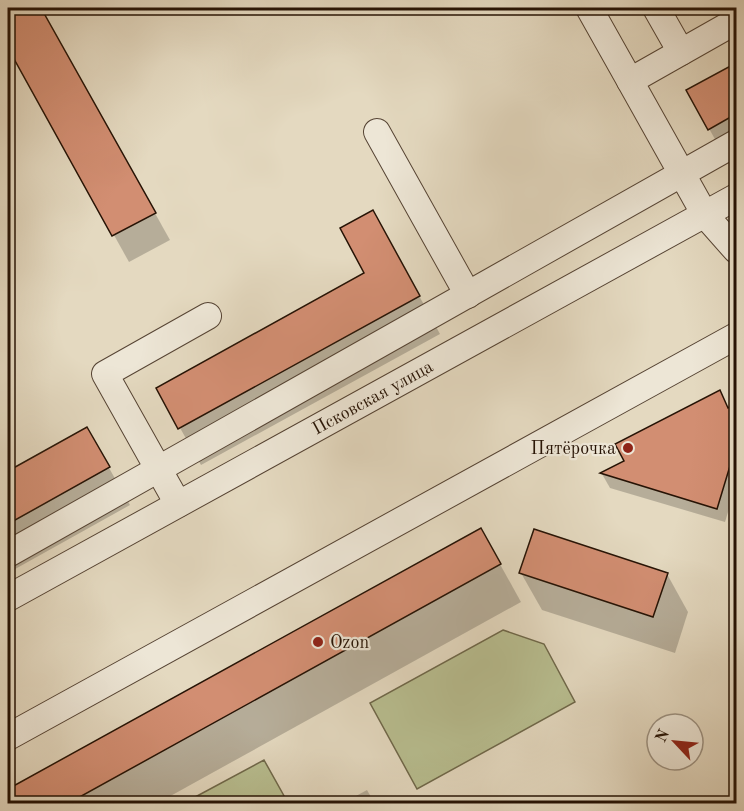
<svg xmlns="http://www.w3.org/2000/svg" width="744" height="811" viewBox="0 0 744 811" font-family="'Old Standard TT',serif">
<rect width="100%" height="100%" fill="#e4d9c0"/>
<filter id="stains"><feTurbulence type="fractalNoise" baseFrequency=".00333" numOctaves="4"/><feColorMatrix values="0 0 0 0 .2 0 0 0 0 .09 0 0 0 0 .02 0 0 0 .5 -.17"/></filter>
<radialGradient id="worn" r=".72"><stop offset=".6" stop-color="#630" stop-opacity="0"/><stop offset="1" stop-color="#630" stop-opacity=".3"/></radialGradient>
<g fill="#b8be90" stroke="#6f684a" stroke-width="1.5">
<polygon points="503,630 544,644 575,702 417,789 370,703"/>
<polygon points="264,760 288,803 184,803"/>
</g>
<g fill="#0003">
<polygon points="8,8 40,8 170,240 129,262 8,45"/>
<polygon points="269,8 286,8 273,15"/>
<polygon points="736,64 736,163 730,166 688,91"/>
<polygon points="394,250 440,334 201,465 158,389 366,274"/>
<polygon points="736,405 736,486 725,522 610,488 602,474"/>
<polygon points="87,429 130,505 8,573 8,472"/>
<polygon points="481,530 521,602 156,804 8,804 8,791"/>
<polygon points="521,573 667,574 688,612 675,653 542,610"/>
<polygon points="367,790 375,804 343,804 343,803"/>
</g>
<g fill="#d28e72" stroke="#261305" stroke-width="1.5">
<polygon points="8,8 41,8 156,213 112,236 8,48"/>
<polygon points="736,63 736,114 708,130 686,90"/>
<polygon points="373,210 420,296 178,429 156,388 364,273 340,228"/>
<polygon points="720,390 728,408 736,403 736,446 717,509 600,473 624,461 615,444"/>
<polygon points="87,427 110,467 8,524 8,471"/>
<polygon points="481,528 501,564 67,804 8,804 8,789"/>
<polygon points="534,529 668,573 653,617 519,573"/>
</g>
<g fill="none" stroke-linecap="round" stroke-linejoin="round">
<defs>
<g id="minor">
<polyline points="589,8 630,81"/>
<polyline points="656,8 681,52"/>
<polyline points="736,21 630,81 705,215 736,250"/>
<polyline points="377,132 468,295"/>
<polyline points="178,504 105,374 208,316"/>
<polyline points="8,554 736,143"/>
<path id="s1" d="M8,598L736,197"/>
<polyline points="8,737 736,336"/>
</g>
</defs>
<use href="#minor" stroke="#564434" stroke-width="28"/>
<use href="#minor" stroke="#ede6d6" stroke-width="26"/>
</g>
<g fill="#8f2418" stroke="#ede6d6" stroke-width="2">
<circle cx="628" cy="448" r="6"/>
<circle cx="318" cy="642" r="6"/>
</g>
<g text-anchor="middle" stroke-width="4.5" stroke-linejoin="round" paint-order="stroke">
<g font-size="18" fill="#261305" stroke="#ede6d6">
<text dy="6" stroke="none"><textPath href="#s1" startOffset="416">Псковская улица</textPath></text>
</g>
<g font-size="18" fill="#261305" stroke="#ede6d6" text-anchor="end">
<text x="616" y="454">Пятёрочка</text>
<text x="330" y="648" text-anchor="start">Ozon</text>
</g>
</g>
<rect width="744" height="811" fill="none" stroke="#e4d9c0" stroke-width="30"/>
<rect x="9" y="9" width="726" height="793" fill="none" stroke="#261305" stroke-width="3"/>
<rect x="15" y="15" width="714" height="781" fill="none" stroke="#261305" stroke-width="1.5"/>
<g transform="translate(675 742) rotate(296)"><circle r="28" fill="#ede6d6" stroke="#9d9282" stroke-width="1.5"/>
<path d="M0-4.5L10 22L0 15L-10 22Z" fill="#8f2418"/>
<text y="-9" font-size="16" font-weight="bold" text-anchor="middle" fill="#261305">N</text>
</g>
<rect width="100%" height="100%" filter="url(#stains)"/>
<rect width="100%" height="100%" fill="url(#worn)"/>
</svg>
